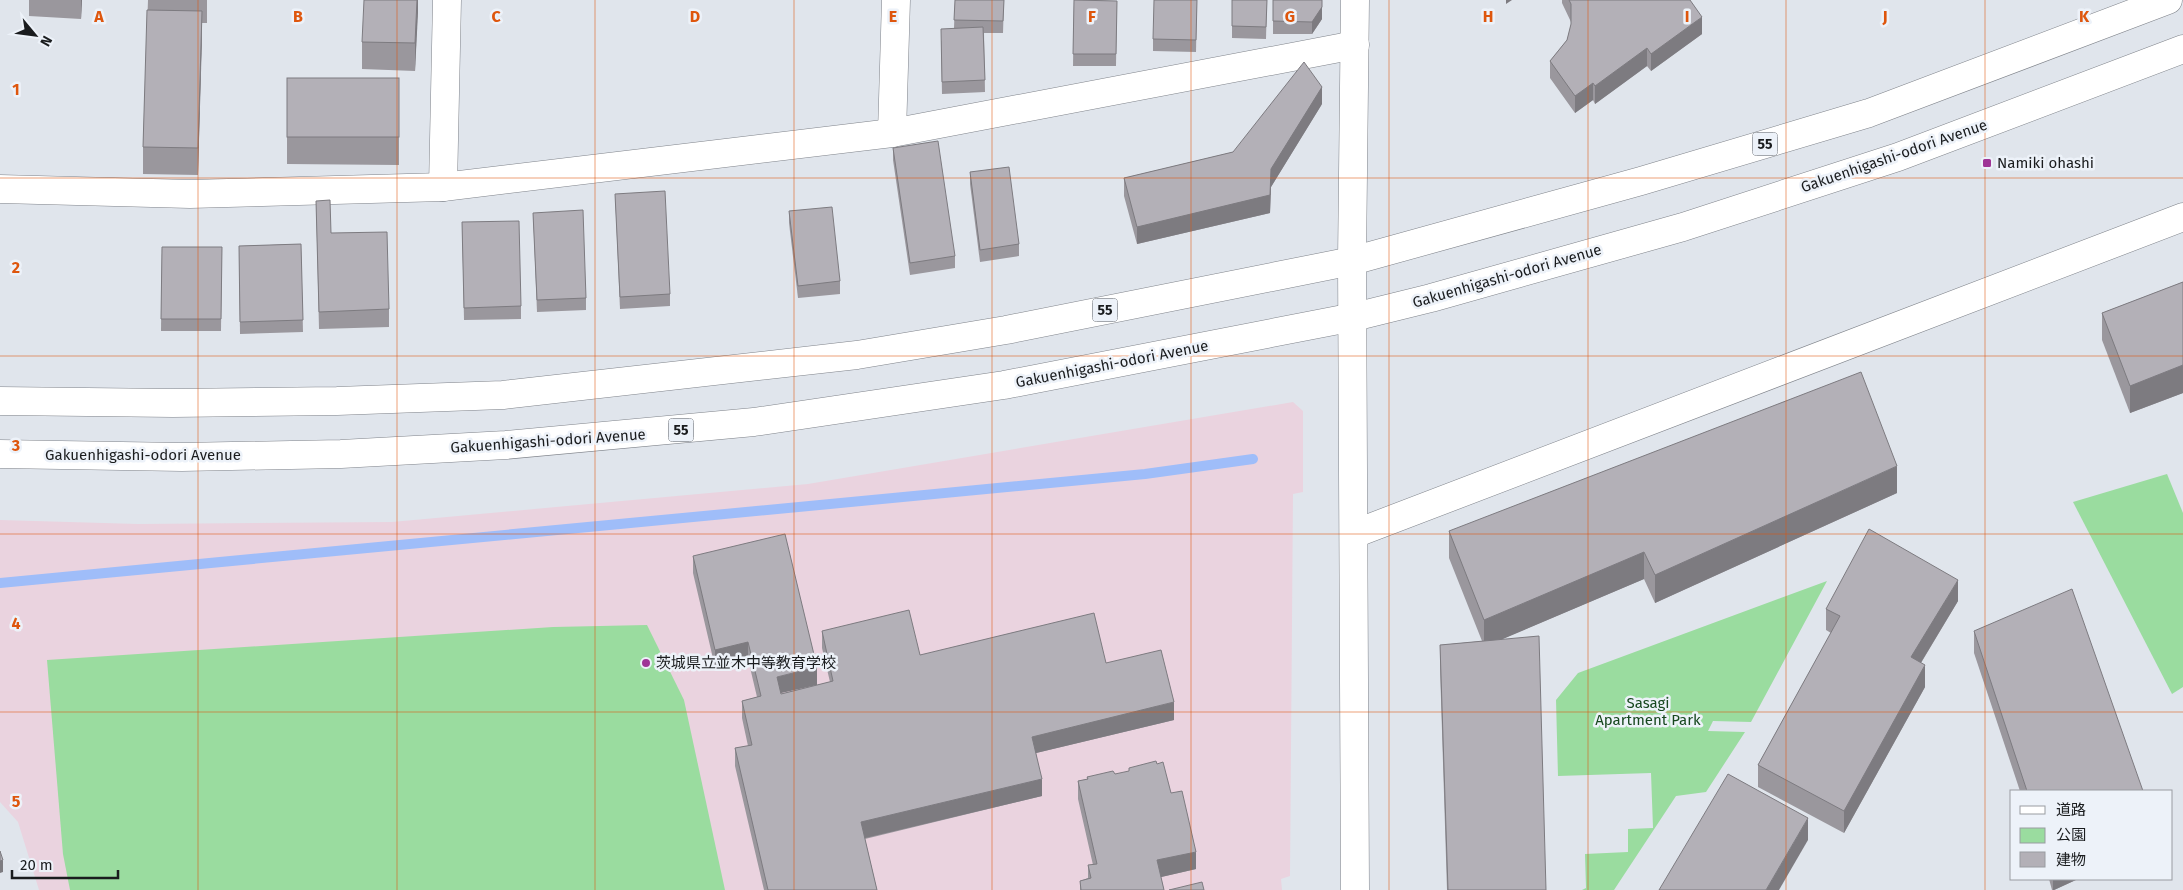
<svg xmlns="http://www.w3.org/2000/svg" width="2183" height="890" viewBox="0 0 2183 890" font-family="'Fira Sans','Noto Sans JP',sans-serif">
<rect width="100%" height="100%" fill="#e0e5ec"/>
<polygon fill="#ead3df" points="1293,402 1303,411 1303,492 1293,494 1290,876 1281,879 1282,890 39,890 18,822 0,802 0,520 138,524 392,522 808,484"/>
<g fill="#9adc9f">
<polygon points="2167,474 2183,513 2183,687 2172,694 2073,502"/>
<polygon points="1827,581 1751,722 1713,721 1708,731 1745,732 1706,792 1676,796 1614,890 1582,890 1586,888 1585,854 1628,852 1628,829 1653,828 1651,773 1558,776 1556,700 1578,673"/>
<polygon points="647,625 684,700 725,890 70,890 63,854 47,660 553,627"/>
</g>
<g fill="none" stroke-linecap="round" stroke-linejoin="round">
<polyline stroke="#9fbdf9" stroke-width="10" points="0,583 1145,474 1253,459"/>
<defs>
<g id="minor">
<polyline points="892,133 896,0"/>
<polyline points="443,187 447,0"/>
<polyline points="0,189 190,194 443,187 892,133 1355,45"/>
</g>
<g id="tertiary">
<polyline points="1354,534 2183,217"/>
<polyline points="1355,890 1352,261 1355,0"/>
</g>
<g id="primary">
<polyline points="0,401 173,403 337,401 503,395 857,355 1006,330 1352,261 1641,181 1869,113 2168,0"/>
<polyline points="0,454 182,457 341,454 506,445 754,422 1004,385 1354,317 1431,298 1683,227 1898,157 2183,49"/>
</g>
</defs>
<use href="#minor" stroke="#7f838a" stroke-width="29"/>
<use href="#tertiary" stroke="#7f838a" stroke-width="29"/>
<use href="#primary" stroke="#7f838a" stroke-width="29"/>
<use href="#minor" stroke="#fff" stroke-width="28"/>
<use href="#tertiary" stroke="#fff" stroke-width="28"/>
<use href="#primary" stroke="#fff" stroke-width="28"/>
</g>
<g fill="#9a979d">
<polygon points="29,0 82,0 81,19 29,16"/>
<polygon points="148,0 207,0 207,23 202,23 198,175 143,174 143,147"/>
<polygon points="418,0 415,71 362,69 362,42"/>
<polygon points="955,0 1004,0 1003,33 984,33 985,92 942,94 941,41 954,28"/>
<polygon points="1074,0 1117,1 1116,66 1073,66"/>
<polygon points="1197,0 1196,52 1153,51 1153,39"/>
<polygon points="1232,0 1267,0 1266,39 1232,38"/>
<polygon points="1273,0 1322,0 1322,19 1312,34 1273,34"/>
<polygon points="1562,0 1690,0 1702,34 1651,71 1647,66 1595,104 1593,100 1575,113 1550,78 1550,61 1567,40 1571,26 1571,22 1562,3"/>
<polygon points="287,78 399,78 399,165 287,164"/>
<polygon points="1322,104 1271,187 1270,213 1137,244 1124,196 1124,178 1233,152"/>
<polygon points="893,148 955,256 955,268 910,275 893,160"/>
<polygon points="970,172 1019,244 1019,256 980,262 970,184"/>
<polygon points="615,194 670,294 670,306 620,309"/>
<polygon points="316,201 331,233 389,309 389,327 319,329"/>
<polygon points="789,211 840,281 840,294 798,298 789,223"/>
<polygon points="533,213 586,298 586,310 537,312"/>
<polygon points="462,222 521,306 521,319 464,320"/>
<polygon points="301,244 303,332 240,334 239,246"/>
<polygon points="162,247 222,247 221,331 161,331"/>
<polygon points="2183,282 2183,393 2130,413 2102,340 2102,313"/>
<polygon points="1897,493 1655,603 1644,579 1502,639 1546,890 1447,890 1440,667 1440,645 1482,641 1449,558 1449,531"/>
<polygon points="693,556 781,694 830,682 822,648 822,631 920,655 1106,663 1174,720 1036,753 1042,796 865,839 877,890 764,890 735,766 735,748 748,746 742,718 742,701 757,697 748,659 715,667 693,573"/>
<polygon points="1958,601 1921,663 1925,687 1844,833 1758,787 1758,765 1831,633 1826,630 1826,609"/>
<polygon points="1974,631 2143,791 2020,791 1974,653"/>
<polygon points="1115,774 1171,793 1196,869 1161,877 1164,890 1080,890 1080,881 1088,878 1088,865 1093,865 1078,799 1078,781 1087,779 1087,777"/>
<polygon points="2049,879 2078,879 2054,890 2052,890"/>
</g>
<g fill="#7d7b80">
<polygon points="81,0 82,0 81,19"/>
<polygon points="417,0 418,0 418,13 415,71 415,43"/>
<polygon points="1322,0 1322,19 1312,34 1312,22"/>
<polygon points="1506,0 1512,0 1506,4"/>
<polygon points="202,11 202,38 198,175 198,148"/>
<polygon points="1702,17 1702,34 1651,71 1651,54"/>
<polygon points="1647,48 1647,66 1595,104 1595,86"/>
<polygon points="1593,83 1593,100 1575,113 1575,96"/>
<polygon points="1322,87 1322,104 1271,187 1270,213 1137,244 1137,227"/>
<polygon points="2183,365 2183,393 2130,413 2130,386"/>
<polygon points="1897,466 1897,493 1655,603 1655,575"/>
<polygon points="1644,552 1644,579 1484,647 1484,620"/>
<polygon points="1958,580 1958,601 1911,679 1911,657"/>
<polygon points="748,642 748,659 715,667 715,650"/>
<polygon points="1925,665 1925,687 1844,833 1844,811"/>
<polygon points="817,667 817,685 777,694 777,677"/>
<polygon points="1174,702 1174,720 1032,754 1032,737"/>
<polygon points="1042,779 1042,796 861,839 861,822"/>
<polygon points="1808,818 1808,840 1779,890 1766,890"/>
<polygon points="1196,852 1196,869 1157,878 1157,860"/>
<polygon points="3,860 3,872 0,873 0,861"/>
<polygon points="2053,879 2078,879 2054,890 2053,890"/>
</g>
<g fill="#b3b0b7" stroke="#7d7b80">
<polygon points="364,0 417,0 415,43 362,42"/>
<polygon points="955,0 1004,0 1003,21 954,20"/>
<polygon points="1074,0 1117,1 1116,54 1073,54"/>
<polygon points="1154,0 1197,0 1196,40 1153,39"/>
<polygon points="1232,0 1267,0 1266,27 1232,26"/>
<polygon points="1273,0 1322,0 1322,7 1312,22 1273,21"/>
<polygon points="1569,0 1690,0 1702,17 1651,54 1647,48 1595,86 1593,83 1575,96 1550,61 1567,40 1571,24 1571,4"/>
<polygon points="147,10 202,11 198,148 143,147"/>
<polygon points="983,27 985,80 942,82 941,29"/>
<polygon points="1304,62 1322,87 1271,169 1270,195 1137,227 1124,178 1233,152"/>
<rect x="287" y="78" width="112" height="59"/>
<polygon points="938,141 955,256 910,263 893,148"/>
<polygon points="1009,167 1019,244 980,250 970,172"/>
<polygon points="665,191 670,294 620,297 615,194"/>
<polygon points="330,200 331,233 387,232 389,309 319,312 316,201"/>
<polygon points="832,207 840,281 798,286 789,211"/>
<polygon points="583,210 586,298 537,300 533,213"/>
<polygon points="519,221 521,306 464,308 462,222"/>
<polygon points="301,244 303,320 240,322 239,246"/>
<polygon points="162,247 222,247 221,319 161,319"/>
<polygon points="2183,282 2183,365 2130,386 2102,313"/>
<polygon points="1861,372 1897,466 1655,575 1644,552 1484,620 1449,531"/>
<polygon points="1869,529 1958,580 1911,657 1925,665 1844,811 1758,765 1840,616 1826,609"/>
<polygon points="785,534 817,667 777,677 781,694 833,681 822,631 909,610 920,655 1094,613 1106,663 1161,650 1174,702 1032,737 1042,779 861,822 877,890 768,890 735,748 752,745 742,701 761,696 748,642 715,650 693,556"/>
<polygon points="2072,589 2143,791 2027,791 1974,631"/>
<polygon points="1539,636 1546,890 1448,890 1440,645"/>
<polygon points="1156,761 1157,764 1163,762 1171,793 1182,791 1196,852 1157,860 1164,890 1081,890 1080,881 1091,878 1088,865 1097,864 1078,781 1088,779 1087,777 1113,771 1115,774 1129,771 1129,768"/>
<polygon points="1728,774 1808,818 1766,890 1659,890"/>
<polygon points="0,851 3,860 0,861"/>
<polygon points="1202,882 1204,890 1169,890"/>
</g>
<path fill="none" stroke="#de560d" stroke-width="1" stroke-opacity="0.55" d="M198,0V890M397,0V890M595,0V890M794,0V890M992,0V890M1191,0V890M1389,0V890M1588,0V890M1786,0V890M1985,0V890M0,178H2183M0,356H2183M0,534H2183M0,712H2183"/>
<g fill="#9f3596" stroke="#edf2f9" stroke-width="2">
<rect x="1982" y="158" width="10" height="10" rx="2.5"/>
<circle cx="646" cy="663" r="5"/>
</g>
<g text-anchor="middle" stroke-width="5" stroke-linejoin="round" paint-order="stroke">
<g fill="#edf2f9" stroke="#595c60" stroke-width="1">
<rect x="1752.5" y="132.5" width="25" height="23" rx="4"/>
<rect x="1092.5" y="298.5" width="25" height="23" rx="4"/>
<rect x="668.5" y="418.5" width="25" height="23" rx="4"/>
</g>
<g font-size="14" font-weight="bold" fill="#1a1c1e">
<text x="1765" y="149">55</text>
<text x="1105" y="315">55</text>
<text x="681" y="435">55</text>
</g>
<g font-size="15" fill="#1a1c1e" stroke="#edf2f9">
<text transform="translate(1894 156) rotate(-19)" y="5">Gakuenhigashi-odori Avenue</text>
<text transform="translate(1507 276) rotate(-16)" y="5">Gakuenhigashi-odori Avenue</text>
<text transform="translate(1112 364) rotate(-11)" y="5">Gakuenhigashi-odori Avenue</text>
<text transform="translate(548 441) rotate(-4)" y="5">Gakuenhigashi-odori Avenue</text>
<text x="143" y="460">Gakuenhigashi-odori Avenue</text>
</g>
<g font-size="15" fill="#1a1c1e" stroke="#edf2f9" text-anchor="start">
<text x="1997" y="168">Namiki ohashi</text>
<text x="656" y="668">茨城県立並木中等教育学校</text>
</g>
<g font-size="15" fill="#17481f" stroke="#edf2f9">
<text x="1648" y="708">Sasagi<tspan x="1648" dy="17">Apartment Park</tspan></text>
</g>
</g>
<g font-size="16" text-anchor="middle" font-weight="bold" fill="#de560d" stroke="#edf2f9" stroke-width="5" stroke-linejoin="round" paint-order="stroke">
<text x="99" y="22">A</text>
<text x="298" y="22">B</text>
<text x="496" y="22">C</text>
<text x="695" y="22">D</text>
<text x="893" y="22">E</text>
<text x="1092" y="22">F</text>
<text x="1290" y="22">G</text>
<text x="1488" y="22">H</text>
<text x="1687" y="22">I</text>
<text x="1885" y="22">J</text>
<text x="2084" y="22">K</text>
<text x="16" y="95">1</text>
<text x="16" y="273">2</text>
<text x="16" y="451">3</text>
<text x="16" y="629">4</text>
<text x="16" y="807">5</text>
</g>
<rect x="2010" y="790" width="162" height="90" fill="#edf2f9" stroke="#999ca1"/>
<rect x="2020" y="806" width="25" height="8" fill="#ffffff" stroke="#999ca1"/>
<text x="2056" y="815" font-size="15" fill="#1a1c1e">道路</text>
<rect x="2020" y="828" width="25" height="15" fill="#9adc9f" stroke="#999ca1"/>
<text x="2056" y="840" font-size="15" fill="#1a1c1e">公園</text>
<rect x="2020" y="852" width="25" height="15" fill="#b3b0b7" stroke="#999ca1"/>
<text x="2056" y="865" font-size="15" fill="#1a1c1e">建物</text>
<g transform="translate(35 35) rotate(119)" stroke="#edf2f9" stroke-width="4" paint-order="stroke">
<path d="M0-4L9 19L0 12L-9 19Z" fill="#1a1c1e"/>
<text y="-8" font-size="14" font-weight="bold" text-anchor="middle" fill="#1a1c1e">N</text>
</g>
<path d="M12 870v8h106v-8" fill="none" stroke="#1a1c1e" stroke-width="2.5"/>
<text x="20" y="870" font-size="15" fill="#1a1c1e" stroke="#edf2f9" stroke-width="4" paint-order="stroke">20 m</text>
</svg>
